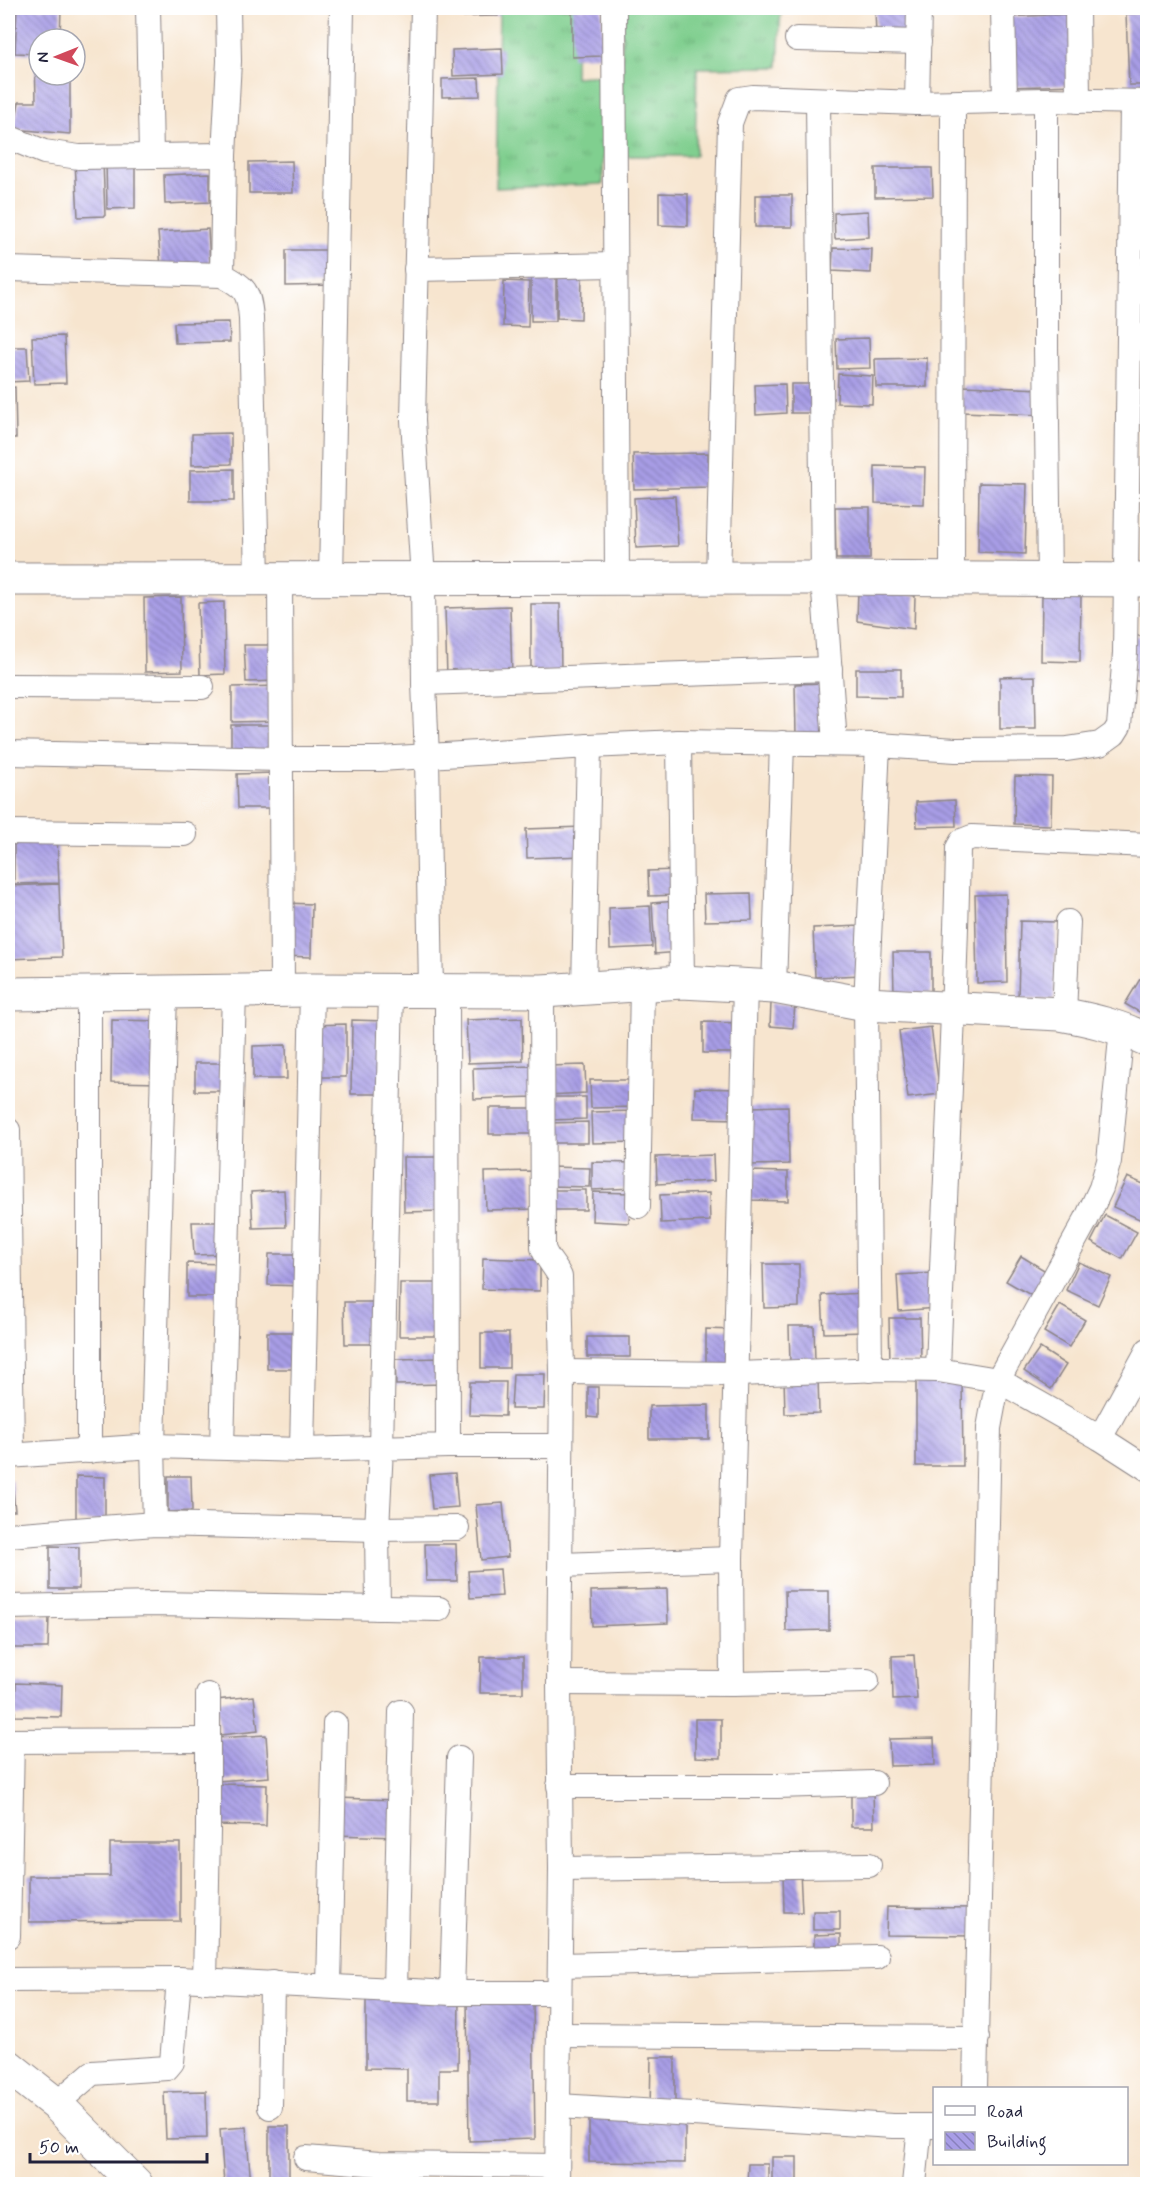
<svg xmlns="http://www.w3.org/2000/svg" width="1155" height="2192" viewBox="0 0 1155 2192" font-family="Mynerve,sans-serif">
<defs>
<pattern id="grass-tufts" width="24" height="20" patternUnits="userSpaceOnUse" patternTransform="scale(1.5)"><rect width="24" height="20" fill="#80cf8f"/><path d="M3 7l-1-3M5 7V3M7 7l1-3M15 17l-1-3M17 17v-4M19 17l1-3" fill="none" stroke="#6eb17c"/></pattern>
<pattern id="building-back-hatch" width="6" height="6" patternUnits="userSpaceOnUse" patternTransform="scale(1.5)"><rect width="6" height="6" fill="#a89de6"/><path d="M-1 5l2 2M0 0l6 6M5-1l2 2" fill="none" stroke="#8880bc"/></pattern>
</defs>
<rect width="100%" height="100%" fill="#fff"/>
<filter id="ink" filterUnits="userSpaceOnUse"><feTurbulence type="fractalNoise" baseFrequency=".0167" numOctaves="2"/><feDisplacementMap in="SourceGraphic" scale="12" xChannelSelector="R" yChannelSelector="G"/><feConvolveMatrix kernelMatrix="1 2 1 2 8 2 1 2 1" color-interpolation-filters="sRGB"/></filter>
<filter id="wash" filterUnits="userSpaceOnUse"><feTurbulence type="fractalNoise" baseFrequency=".008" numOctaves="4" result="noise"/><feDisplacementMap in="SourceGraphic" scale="24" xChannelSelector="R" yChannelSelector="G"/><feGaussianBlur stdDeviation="1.35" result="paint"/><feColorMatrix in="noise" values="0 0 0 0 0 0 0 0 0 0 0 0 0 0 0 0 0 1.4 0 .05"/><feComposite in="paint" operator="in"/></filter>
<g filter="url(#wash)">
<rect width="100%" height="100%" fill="#f7e5cf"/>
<g fill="url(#grass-tufts)" stroke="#517865" stroke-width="1.5">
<polygon points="499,8 576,8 575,77 605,75 603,184 496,188"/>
<polygon points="622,8 781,8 778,67 697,68 695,156 622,156"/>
</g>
<g id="blocks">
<g fill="url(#building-back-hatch)">
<polygon points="17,8 61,8 60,39 39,39 39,54 15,53"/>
<polygon points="444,8 498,8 498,16 444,17"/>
<polygon points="572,8 602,8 603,56 572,57"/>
<polygon points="875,8 915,8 916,35 876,36"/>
<polygon points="1006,8 1040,8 1040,11 1007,13"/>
<polygon points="1148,13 1148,85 1129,85 1126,14"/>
<polygon points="1073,14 1076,85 1007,87 1005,17"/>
<polygon points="502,48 503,74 453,76 452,50"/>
<polygon points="35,56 39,56 39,75 70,75 70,134 14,129 19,102 36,102"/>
<polygon points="479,78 480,96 442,97 442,79"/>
<rect x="1142" y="131" width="6" height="30"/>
<polygon points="103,161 105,216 78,217 75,162"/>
<polygon points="292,161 293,193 249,193 249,162"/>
<polygon points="106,162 135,162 135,208 107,209"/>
<polygon points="875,168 932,168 933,196 875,197"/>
<polygon points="210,173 210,202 165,204 164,175"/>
<polygon points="659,193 688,194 688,226 659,225"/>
<rect x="755" y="195" width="37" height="32"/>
<polygon points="868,211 869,237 835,239 834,213"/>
<polygon points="208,229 210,264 161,267 158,232"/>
<polygon points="833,248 872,249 871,273 832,271"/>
<polygon points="286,250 333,250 333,285 286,286"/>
<polygon points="558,273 582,274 581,319 557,318"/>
<rect x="531" y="274" width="25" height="47"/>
<polygon points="504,281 529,282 528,327 503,326"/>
<polygon points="229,322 230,342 175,343 174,323"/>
<polygon points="64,336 66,383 34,384 32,337"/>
<polygon points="869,338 870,368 837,369 836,339"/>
<polygon points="8,347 27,347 29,381 8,382"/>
<polygon points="927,358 927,387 876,387 875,359"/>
<polygon points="838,374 873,376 872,404 837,403"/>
<polygon points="785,384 786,413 756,415 755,385"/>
<rect x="791" y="384" width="26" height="29"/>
<polygon points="962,386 1043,389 1042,415 961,412"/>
<polygon points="15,387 16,438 8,438 8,388"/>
<polygon points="231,433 231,464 192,465 192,434"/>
<polygon points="708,453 709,487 634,489 633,454"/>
<polygon points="875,466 925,467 924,504 875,503"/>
<polygon points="234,469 234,501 190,501 190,470"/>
<polygon points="979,483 1027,484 1025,554 978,552"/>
<polygon points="675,496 678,546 636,548 634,498"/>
<polygon points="835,507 870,507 870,559 836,559"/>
<polygon points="858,590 915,596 914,629 857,621"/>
<polygon points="1042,595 1081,596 1080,662 1041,661"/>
<polygon points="181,597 182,671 145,672 144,598"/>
<polygon points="224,602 225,674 200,675 198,603"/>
<polygon points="531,604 560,604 561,672 531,672"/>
<polygon points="510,606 512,675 447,677 445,608"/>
<polygon points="1133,636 1148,636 1148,681 1134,681"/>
<polygon points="244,645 277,645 278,681 246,682"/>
<polygon points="856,669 901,669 901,697 856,696"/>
<polygon points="1035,676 1036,729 1000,729 1000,677"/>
<polygon points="827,683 828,737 796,737 795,684"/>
<polygon points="278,686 279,721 232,722 232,687"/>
<rect x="231" y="725" width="47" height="31"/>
<polygon points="275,773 275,808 238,808 237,774"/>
<polygon points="1015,776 1052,777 1051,825 1014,824"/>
<polygon points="955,800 956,826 917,827 916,802"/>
<polygon points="583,827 584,856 527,858 526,829"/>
<polygon points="57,835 59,883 14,884 14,836"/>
<polygon points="677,870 678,895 649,896 648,871"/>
<polygon points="59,884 62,957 8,959 8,886"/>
<polygon points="751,893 752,920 705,921 704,894"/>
<polygon points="1006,894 1007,982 977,983 975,895"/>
<polygon points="677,901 680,952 655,954 652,903"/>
<polygon points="285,903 312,904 311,957 283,956"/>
<polygon points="650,906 652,947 610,949 609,908"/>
<polygon points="1020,921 1056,922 1054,1000 1018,999"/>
<polygon points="861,926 863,975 815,977 813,928"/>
<polygon points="893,952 931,952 931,993 894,993"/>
<polygon points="1140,979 1148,984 1148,1017 1125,1004"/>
<polygon points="771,1003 795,1005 793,1028 770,1026"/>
<polygon points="522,1018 523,1061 468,1063 466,1020"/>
<polygon points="112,1020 163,1021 161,1083 111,1082"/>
<polygon points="352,1020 385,1021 385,1094 351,1094"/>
<polygon points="703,1022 740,1023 740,1053 703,1053"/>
<polygon points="346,1024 346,1077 314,1077 313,1025"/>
<polygon points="931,1027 940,1094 908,1098 899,1031"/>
<polygon points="286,1045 287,1079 253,1079 253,1046"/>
<rect x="195" y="1063" width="34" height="28"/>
<polygon points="585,1065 586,1093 548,1095 547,1066"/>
<polygon points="533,1066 534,1097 474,1099 473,1068"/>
<polygon points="590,1080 635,1080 636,1107 591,1108"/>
<polygon points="695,1088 737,1089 737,1119 694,1118"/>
<polygon points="547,1097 586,1097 586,1119 548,1120"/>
<polygon points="788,1106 789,1164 751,1165 750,1107"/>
<rect x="489" y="1108" width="48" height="26"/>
<polygon points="636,1111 636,1142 592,1143 591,1112"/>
<polygon points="588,1122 588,1143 547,1143 547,1123"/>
<polygon points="713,1155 714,1181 657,1184 656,1157"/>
<polygon points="403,1157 444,1157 444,1211 404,1212"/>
<polygon points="592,1162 633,1163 633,1188 592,1190"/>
<polygon points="548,1167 590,1168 589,1187 548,1186"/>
<polygon points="532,1171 534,1209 486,1210 485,1172"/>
<polygon points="750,1171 788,1172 788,1201 750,1200"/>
<polygon points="1127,1177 1148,1186 1148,1223 1113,1207"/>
<polygon points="284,1190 286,1227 253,1228 251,1192"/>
<rect x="547" y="1190" width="39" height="20"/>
<polygon points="593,1192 630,1193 629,1223 592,1221"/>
<polygon points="709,1193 710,1221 661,1223 660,1195"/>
<polygon points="1105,1215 1137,1232 1122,1259 1091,1242"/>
<polygon points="192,1222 225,1222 225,1254 194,1255"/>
<polygon points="269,1254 304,1254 304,1286 268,1285"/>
<polygon points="1021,1256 1049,1273 1034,1297 1006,1281"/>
<polygon points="483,1258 540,1260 540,1291 482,1289"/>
<polygon points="1079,1262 1111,1277 1098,1305 1066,1290"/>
<polygon points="187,1263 225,1264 224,1297 187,1297"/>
<polygon points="763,1264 799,1264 799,1307 764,1308"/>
<polygon points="934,1273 936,1308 899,1311 897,1275"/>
<polygon points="400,1283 443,1283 443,1336 399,1336"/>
<polygon points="865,1293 867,1332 824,1333 822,1295"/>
<polygon points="344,1302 380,1302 381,1344 345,1344"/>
<polygon points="1060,1305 1085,1320 1069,1347 1044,1332"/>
<polygon points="889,1318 920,1318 921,1361 890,1362"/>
<polygon points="789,1326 814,1326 815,1362 790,1363"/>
<polygon points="706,1329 733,1330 733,1367 706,1367"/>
<rect x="267" y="1332" width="35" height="37"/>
<rect x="481" y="1333" width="28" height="35"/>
<rect x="587" y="1337" width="43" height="20"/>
<polygon points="1040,1348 1066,1365 1051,1389 1024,1371"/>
<polygon points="444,1358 445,1384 396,1385 395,1359"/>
<polygon points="513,1374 545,1374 544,1409 511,1409"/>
<polygon points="818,1377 819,1413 785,1414 784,1378"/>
<polygon points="962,1377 963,1466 916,1466 916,1378"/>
<polygon points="470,1382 506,1382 505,1416 469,1415"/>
<polygon points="588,1387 598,1387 598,1418 588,1417"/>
<polygon points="709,1405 709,1439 649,1439 649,1406"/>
<polygon points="455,1473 458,1507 432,1509 429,1475"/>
<polygon points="76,1476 105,1477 105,1522 76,1521"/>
<polygon points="168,1476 191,1476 192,1511 168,1512"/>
<polygon points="12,1480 15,1511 8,1511 8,1481"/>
<polygon points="503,1503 508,1557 481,1560 476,1505"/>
<polygon points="8,1544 11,1544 10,1580 8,1580"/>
<polygon points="425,1544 456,1544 457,1581 426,1581"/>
<polygon points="50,1546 79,1547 79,1589 50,1589"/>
<polygon points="500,1569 502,1596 470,1598 468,1571"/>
<polygon points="667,1589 668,1623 592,1626 591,1591"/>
<polygon points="785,1591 829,1591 829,1630 786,1631"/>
<polygon points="11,1616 49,1617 48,1648 11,1648"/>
<polygon points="914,1655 917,1699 893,1700 892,1656"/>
<polygon points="481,1657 523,1657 523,1693 480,1693"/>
<polygon points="16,1683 62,1685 61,1717 15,1716"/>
<polygon points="254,1696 258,1731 220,1735 216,1700"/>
<polygon points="695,1719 721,1719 721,1758 695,1757"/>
<polygon points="266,1735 269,1777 218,1781 215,1738"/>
<polygon points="934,1738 935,1765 890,1766 889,1739"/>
<polygon points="217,1784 267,1785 266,1826 216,1825"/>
<polygon points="873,1790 874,1827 851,1827 851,1791"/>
<polygon points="337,1798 395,1800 394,1837 336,1835"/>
<polygon points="110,1843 180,1843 180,1921 29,1922 29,1876 110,1876"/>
<polygon points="800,1871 802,1912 784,1912 783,1872"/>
<polygon points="887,1907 976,1908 976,1936 886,1935"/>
<rect x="813" y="1911" width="27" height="19"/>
<polygon points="841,1934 841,1953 814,1953 814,1935"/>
<polygon points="366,1997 459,1998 458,2069 439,2069 439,2101 407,2101 407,2069 366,2068"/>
<polygon points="533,1999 535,2139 469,2141 467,2000"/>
<polygon points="651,2057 675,2057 675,2111 650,2110"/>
<polygon points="206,2091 207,2138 166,2139 164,2092"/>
<polygon points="589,2117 685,2118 685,2163 589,2162"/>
<rect x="269" y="2126" width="20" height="58"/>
<polygon points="246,2127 251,2184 224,2184 220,2129"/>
<rect x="772" y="2157" width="25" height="27"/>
<polygon points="748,2164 768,2164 768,2184 747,2184"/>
</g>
</g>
</g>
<g filter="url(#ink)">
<use href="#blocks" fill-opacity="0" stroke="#8c8485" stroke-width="1.5"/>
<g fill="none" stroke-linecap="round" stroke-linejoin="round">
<defs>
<g id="street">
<polyline points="148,8 151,155"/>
<polyline points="423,8 413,420 423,579 424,683 427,757 431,991"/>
<polyline points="614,8 617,579"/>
<polyline points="1003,8 1005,100"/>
<polyline points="1077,8 1078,101"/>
<polyline points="797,39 919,42"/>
<polyline points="818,100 823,578 835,744"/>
<polyline points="1046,100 1046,347 1049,579"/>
<polyline points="917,103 919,8"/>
<polyline points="8,137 44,152 79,157 224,155"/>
<path d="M8,269L222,275C245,287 249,291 251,318L257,579"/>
<polyline points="416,269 615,265"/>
<polyline points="222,275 224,155 229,61 228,8"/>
<polyline points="718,578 730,123 739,99 753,97 917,103 1046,100 1146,102"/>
<polyline points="331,579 342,8"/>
<polyline points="280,580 282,990"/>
<polyline points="952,580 953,103"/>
<polyline points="424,683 830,669"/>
<polyline points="8,686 202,687"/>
<polyline points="679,742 682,982"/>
<polyline points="8,753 281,759 380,759 589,746 679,742 878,745 956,750 1067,749 1100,744 1114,734 1119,726 1125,653 1132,102"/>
<polyline points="8,832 185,834"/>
<polyline points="774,987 782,743"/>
<polyline points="584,989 589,746"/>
<path d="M542,991L543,1248C547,1260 555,1266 560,1277L562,1372L559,1683L561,1869L557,2184"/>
<polyline points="89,992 89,1451"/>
<polyline points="1064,1015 1068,922"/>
<polyline points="8,1130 12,1455"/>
<polyline points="638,1206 642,985"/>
<polyline points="870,1370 866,1004 878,745"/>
<path d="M938,1370C944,1196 955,1022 958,848L962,841L972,837L1148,845"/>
<polyline points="562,1372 737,1374 883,1369 938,1370 998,1380 1100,1438 1148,1469"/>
<polyline points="1100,1438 1148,1350"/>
<polyline points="448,1446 561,1446"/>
<polyline points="222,1447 234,991"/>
<polyline points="302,1450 312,990"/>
<polyline points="8,1456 153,1446 302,1450 448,1446 447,991"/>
<polyline points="155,1524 153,1446 165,991"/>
<polyline points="8,1535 155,1524 377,1529 457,1528"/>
<polyline points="561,1565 731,1559"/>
<polyline points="8,1607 156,1604 439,1609"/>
<polyline points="378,1608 377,1529 381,1448 391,990"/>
<polyline points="559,1683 732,1684 867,1681"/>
<polyline points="732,1684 731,1559 745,984"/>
<polyline points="8,1741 208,1740"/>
<polyline points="559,1786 777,1786 874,1783"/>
<polyline points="561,1869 869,1865"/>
<polyline points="8,1936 12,1741"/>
<polyline points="560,1965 877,1957"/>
<polyline points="8,1980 179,1979 452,1993 559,1993"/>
<polyline points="205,1981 208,1831 208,1695"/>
<polyline points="329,1986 335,1724"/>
<polyline points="395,1990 401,1712"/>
<polyline points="452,1993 459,1758"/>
<polyline points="559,2035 977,2038"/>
<polyline points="975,2088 989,1428 998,1380 1086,1220 1101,1188 1109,1161 1122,1028"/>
<polyline points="56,2104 92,2073 167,2068 172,2062 179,1979"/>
<polyline points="559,2106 893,2126 934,2126"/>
<polyline points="270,2107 272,1983"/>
<polyline points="306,2158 379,2164 557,2166"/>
<polyline points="914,2184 920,2126"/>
</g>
<g id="secondary">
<polyline points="8,579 823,578 1148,580"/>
<path d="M8,994L312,990L542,991L682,982L774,987L866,1004L1060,1014C1093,1020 1118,1026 1148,1040"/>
<polyline points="8,2066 56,2104 136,2184"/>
</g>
</defs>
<use href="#street" stroke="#8c8485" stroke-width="26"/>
<use href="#secondary" stroke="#8c8485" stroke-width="35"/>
<use href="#street" stroke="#fff" stroke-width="24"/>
<use href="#secondary" stroke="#fff" stroke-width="33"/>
</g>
</g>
<rect width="1155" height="2192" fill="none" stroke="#fff" stroke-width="30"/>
<rect x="933" y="2087" width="195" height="78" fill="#ffffff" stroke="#a7a7b1" stroke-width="1.5"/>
<rect x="945" y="2106" width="30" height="9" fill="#ffffff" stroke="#a7a7b1" stroke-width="1.5"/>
<text x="987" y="2117" font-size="18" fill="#22223b">Road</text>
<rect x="945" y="2132" width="30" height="18" fill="url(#building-back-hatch)" stroke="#a7a7b1" stroke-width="1.5"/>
<text x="987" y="2147" font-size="18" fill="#22223b">Building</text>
<g transform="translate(57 57) rotate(269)"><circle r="28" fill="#ffffff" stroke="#a7a7b1" stroke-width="1.5"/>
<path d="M0-4.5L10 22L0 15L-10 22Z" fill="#d1495b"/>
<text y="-9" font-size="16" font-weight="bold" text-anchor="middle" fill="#22223b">N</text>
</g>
<path d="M30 2153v9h177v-9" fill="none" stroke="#22223b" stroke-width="3"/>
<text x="39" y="2153" font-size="18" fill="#22223b" stroke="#ffffff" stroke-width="4.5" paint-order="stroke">50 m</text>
</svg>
